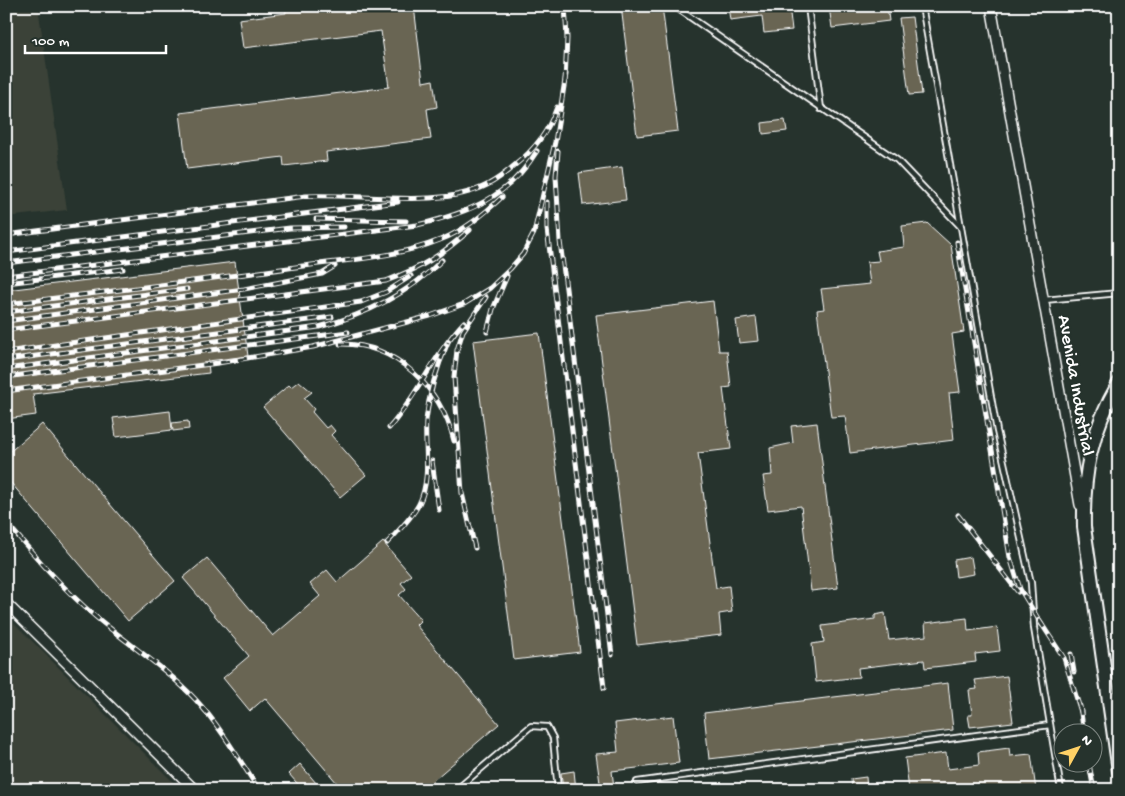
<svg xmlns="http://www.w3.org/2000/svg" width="1125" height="796" viewBox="0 0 1125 796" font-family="'Gochi Hand',sans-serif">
<rect width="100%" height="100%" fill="#26332d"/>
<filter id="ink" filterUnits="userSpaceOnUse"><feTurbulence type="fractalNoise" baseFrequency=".02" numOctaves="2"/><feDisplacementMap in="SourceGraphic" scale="10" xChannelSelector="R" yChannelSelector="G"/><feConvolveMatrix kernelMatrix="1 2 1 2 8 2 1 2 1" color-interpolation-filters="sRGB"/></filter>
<g filter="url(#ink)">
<g fill="#3a4238">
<polygon points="6,6 38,6 67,210 6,217"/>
<polygon points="6,615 181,790 6,790"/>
</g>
<g fill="#696552" stroke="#fff">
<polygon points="285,6 414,6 423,82 433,80 437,107 427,109 431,139 326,152 327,161 284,166 283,157 187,169 180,113 389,87 381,31 243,48 239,19 286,13"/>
<polygon points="621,6 662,6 678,131 637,136"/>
<polygon points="728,6 789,6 792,30 764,33 762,16 730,20"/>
<polygon points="829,6 887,6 889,21 832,28"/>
<polygon points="912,17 922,94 909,95 899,18"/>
<polygon points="785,120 787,131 763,134 762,123"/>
<polygon points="622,167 626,200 583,205 579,173"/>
<polygon points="927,223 951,245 964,332 952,334 960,392 949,393 954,440 850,453 845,416 831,417 817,310 824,309 821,289 870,284 867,262 879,261 877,251 904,247 902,226"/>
<polygon points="235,262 248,356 208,361 209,373 33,394 36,415 6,419 6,290"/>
<polygon points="713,301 719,351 727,351 731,387 723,388 731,449 698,453 716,588 729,586 732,612 719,614 721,635 637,645 596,315"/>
<polygon points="756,317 759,341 739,343 736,320"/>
<polygon points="539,333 580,652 514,660 473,341"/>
<polygon points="299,381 312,392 304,398 314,409 312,412 326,428 330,425 335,431 331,435 366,475 340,497 263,407 289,385 291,387"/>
<polygon points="170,411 172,430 116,437 113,418"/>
<polygon points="188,421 189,429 173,431 172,423"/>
<polygon points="817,423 838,588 811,591 801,506 768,510 763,476 772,475 770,448 793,443 791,426"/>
<polygon points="42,424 175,581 128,621 6,477 6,455"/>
<polygon points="383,542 411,575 401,583 406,589 399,595 421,620 416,625 499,724 422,790 343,790 265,698 250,711 223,678 249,656 183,578 207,558 273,636 320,596 310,584 327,570 337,582"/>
<polygon points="971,557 974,574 956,577 954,560"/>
<polygon points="885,613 889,640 926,636 925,623 967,618 968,631 997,627 1000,651 975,654 976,662 925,668 924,660 858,668 859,677 816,682 812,644 824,642 822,626 875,619 875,615"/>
<polygon points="1007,676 1013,722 970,727 968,715 972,715 969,690 977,689 975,680"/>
<polygon points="948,683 953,730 709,759 704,713"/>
<polygon points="673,716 679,763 612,771 614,788 601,790 596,754 618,752 615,723"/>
<polygon points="1009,748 1010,756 1031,754 1036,790 909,790 905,758 946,753 948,769 979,765 978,752"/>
<polygon points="300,764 322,790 303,790 289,774"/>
<polygon points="574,771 576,790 563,790 561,773"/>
<polygon points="866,777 867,790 852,790 851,779"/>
</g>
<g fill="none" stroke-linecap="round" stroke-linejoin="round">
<defs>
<g id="lane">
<polyline points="674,6 897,160 961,227"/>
<polyline points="808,6 821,109"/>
<polyline points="922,6 997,431 1031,583 1034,628 1061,790"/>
<polyline points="1044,300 1119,293"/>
<polyline points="637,782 1050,725"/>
<polyline points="456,790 531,726 547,727 553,738 558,790"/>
</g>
<g id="street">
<polyline points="991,6 1080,505"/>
<polyline points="6,603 195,790"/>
</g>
<path id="secondary" d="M1119,383C1091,431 1083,473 1084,527L1119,771"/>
</defs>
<use href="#lane" stroke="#fff" stroke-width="8"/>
<use href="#street" stroke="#fff" stroke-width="12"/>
<use href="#secondary" stroke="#fff" stroke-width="16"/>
<use href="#lane" stroke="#26332d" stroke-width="4.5"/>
<use href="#street" stroke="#26332d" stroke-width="9"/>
<use href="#secondary" stroke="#26332d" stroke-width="12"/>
<defs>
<g id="rail">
<polyline points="565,81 567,38 565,6"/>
<polyline points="558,151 556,176 560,241 612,655"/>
<polyline points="547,202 547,229 604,688"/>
<polyline points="316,219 406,221"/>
<path d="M6,235L306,196C359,193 441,209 487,185C497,180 507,172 515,165C535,149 548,132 557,107"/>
<polyline points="957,242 1010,557 1020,589 1042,625"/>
<polyline points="6,252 398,202"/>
<polyline points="6,263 290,228 344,227"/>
<path d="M6,276L417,225C468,213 508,198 537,151"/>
<polyline points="6,283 123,269"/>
<path d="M6,304C105,292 204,280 303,266C348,260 398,257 440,240C464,231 484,214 502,197"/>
<polyline points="6,312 187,289"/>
<polyline points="6,321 244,289 322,274 335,266"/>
<path d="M6,330L386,281C423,267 440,256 470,230"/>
<polyline points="487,332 493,309 507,276"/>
<path d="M340,344C396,343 441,388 454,441"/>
<polyline points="6,352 361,302 386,292 411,276"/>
<polyline points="6,360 332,317"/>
<path d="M6,369L319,327C365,315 408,294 442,260"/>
<polyline points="6,377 348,332"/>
<polyline points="6,391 218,363 313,347 430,316 464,304 490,288 510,269 523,254 534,233 555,142 566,74"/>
<path d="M389,428C418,395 434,354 464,322"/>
<polyline points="432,461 439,510"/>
<polyline points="958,515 1018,592"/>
<path d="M6,522C34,555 63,589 96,617C128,644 166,668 195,699C220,726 239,759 259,790"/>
<path d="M387,543C398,531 411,519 419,504C432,477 424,448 426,420C429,393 437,367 448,342"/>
<polyline points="475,548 462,493 454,377 457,350 463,331 486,297"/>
<polyline points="1039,620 1064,658 1081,712"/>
<polyline points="1071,654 1074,672"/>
<polyline points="1080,706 1084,734"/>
<polyline points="1089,764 1094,790"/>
<polyline points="6,782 14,790"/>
</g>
</defs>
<use href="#rail" stroke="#fff" stroke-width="5"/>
<use href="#rail" stroke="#26332d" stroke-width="3" stroke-dasharray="9" stroke-linecap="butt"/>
</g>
</g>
<g text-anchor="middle" stroke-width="4" stroke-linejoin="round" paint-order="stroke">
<g font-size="19" fill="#fff" stroke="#26332d">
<text transform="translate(1078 385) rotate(80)" y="7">Avenida Industrial</text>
</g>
</g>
<rect width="1125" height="796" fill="none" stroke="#26332d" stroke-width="25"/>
<rect x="12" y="12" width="1100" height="771" fill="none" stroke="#fff" stroke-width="2" filter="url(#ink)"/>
<g transform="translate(1078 748) rotate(50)"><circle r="24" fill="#26332d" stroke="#7d8581"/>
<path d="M0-4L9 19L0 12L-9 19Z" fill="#ffd166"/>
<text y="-8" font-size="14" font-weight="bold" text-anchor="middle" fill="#ffffff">N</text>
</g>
<path d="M25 45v8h141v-8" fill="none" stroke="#ffffff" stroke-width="2.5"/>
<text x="32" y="45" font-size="15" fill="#ffffff" stroke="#26332d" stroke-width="4" paint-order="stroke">100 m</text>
</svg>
